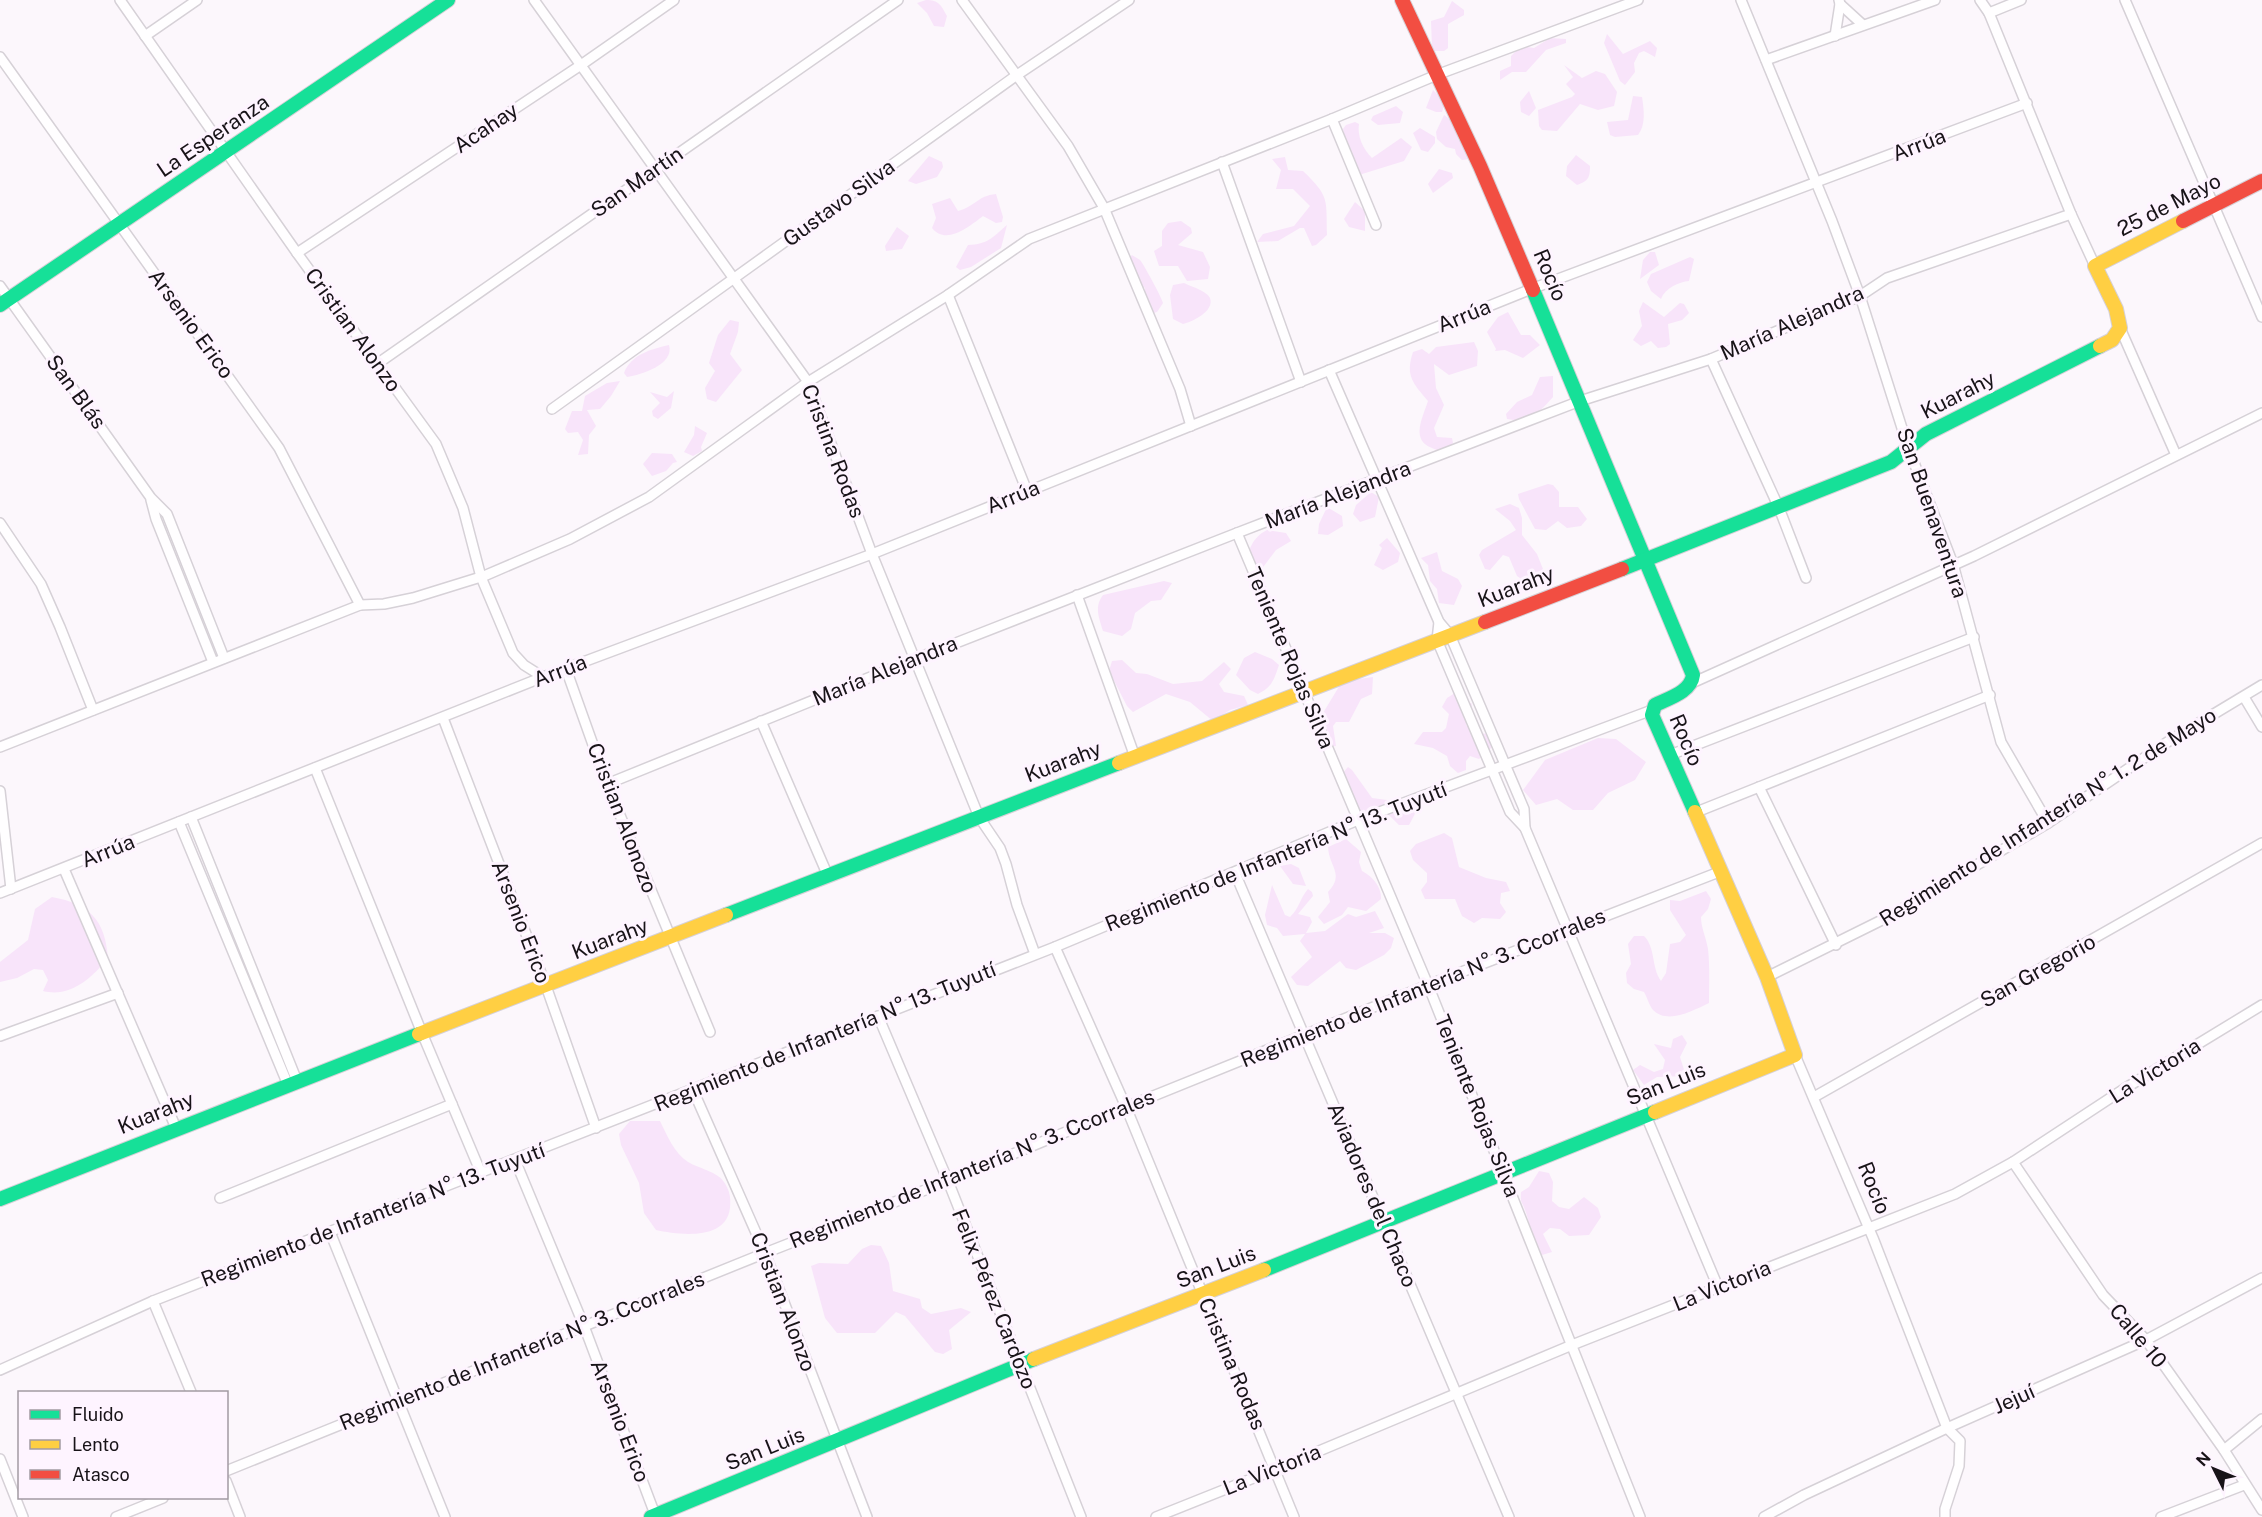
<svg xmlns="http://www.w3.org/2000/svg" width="2262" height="1517" viewBox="0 0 2262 1517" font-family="'Public Sans',sans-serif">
<rect width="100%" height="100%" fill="#fcf7fc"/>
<g fill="#f8e4fa">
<path d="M926,0C939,0 941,5 947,16L944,27L934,26L927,13L917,3Z"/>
<polygon points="1452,1 1464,10 1464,15 1448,24 1448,48 1444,51 1435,51 1432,47 1431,21 1444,17"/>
<polygon points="1607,34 1623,54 1650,41 1657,48 1655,57 1644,51 1639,53 1634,63 1635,72 1625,85 1620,81 1604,43"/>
<polygon points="1550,38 1566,39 1566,43 1546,50 1526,72 1512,72 1500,80 1500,71 1511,66 1511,56 1521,46 1534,48"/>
<polygon points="1564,65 1582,78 1596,71 1605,74 1617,92 1614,106 1598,110 1580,104 1557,131 1542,130 1539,126 1538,110 1572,97 1575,94 1566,84 1573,77"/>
<polygon points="1433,90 1445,102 1442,112 1436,112 1426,108"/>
<polygon points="1529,91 1536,108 1529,116 1521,112 1520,102"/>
<path d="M1633,96L1642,97C1644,110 1646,125 1638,135L1615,137L1610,135L1607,122L1628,120Z"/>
<polygon points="1396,106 1403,112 1400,123 1378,125 1371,120 1373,116"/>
<polygon points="1444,115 1456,124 1458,139 1472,155 1469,159 1462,160 1456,154 1455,149 1446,147 1437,139 1436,132"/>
<path d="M1355,122L1359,124C1357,136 1363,149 1372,158L1401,138L1412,147L1404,161L1359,175L1347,148L1343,129L1346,125Z"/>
<polygon points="1420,128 1435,137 1435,143 1428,152 1421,150 1413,133"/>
<path d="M1576,155L1590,166C1590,178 1588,181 1577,185L1566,176L1567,166Z"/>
<polygon points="929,156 942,162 943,167 937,177 916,184 908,181"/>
<path d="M1285,157L1288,170L1303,171C1330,197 1326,199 1327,235L1316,245L1312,246L1304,228H1300L1278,241L1257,242L1263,234L1294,226L1310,206L1293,189H1276L1281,170L1272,159Z"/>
<polygon points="1439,169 1452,173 1453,178 1433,193 1428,184"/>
<path d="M996,194L1003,217L1002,222L996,223L983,216C970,226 946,246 932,228L936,218L932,204L950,198L958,211C976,206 977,196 996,194Z"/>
<polygon points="1355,202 1365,211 1365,231 1349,227 1344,219"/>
<polygon points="1181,221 1191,228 1192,233 1178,245 1203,252 1210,267 1208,279 1187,281 1178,266 1159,266 1154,251 1162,246 1162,231 1168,223"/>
<path d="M1007,225L1001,248L971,267L960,270L956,267L968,245C988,244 992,238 1007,225Z"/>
<polygon points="897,227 909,236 902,249 886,251 885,246"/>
<polygon points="1650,252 1655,252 1659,265 1640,279 1643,260"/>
<path d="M1132,255C1133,256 1139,259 1140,260C1143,263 1163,300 1163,303L1157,312L1146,315L1142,311L1145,288L1125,273V263Z"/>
<path d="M1690,257L1694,259L1689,281C1679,282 1665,288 1661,299L1651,291L1647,282L1651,274Z"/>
<path d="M1184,283C1190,286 1207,291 1210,298C1215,311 1192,322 1183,324L1173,319L1170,295L1173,285Z"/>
<polygon points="1643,302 1664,317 1680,303 1684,304 1689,313 1682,320 1668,324 1670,344 1666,347 1658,348 1651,341 1641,346 1633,340 1642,326 1639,311"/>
<polygon points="1508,312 1521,335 1530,335 1540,345 1523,358 1505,350 1495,351 1496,349 1487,332 1498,317"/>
<polygon points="730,320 739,322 738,332 730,354 742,370 716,402 707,399 705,388 715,371 709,363 718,335"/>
<path d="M1474,342L1478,351L1477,366L1449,375L1434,364L1436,388L1444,405L1434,428L1437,437L1452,438L1453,443L1446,451C1440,452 1437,450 1432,448C1410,440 1423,417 1428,401C1413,383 1405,376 1413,352L1422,349L1429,354L1436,347Z"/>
<path d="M669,345C675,364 641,375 627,377L624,373C631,354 652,349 669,345Z"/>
<path d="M1553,376V397C1540,412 1528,424 1507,419L1506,414L1517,402L1532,395L1540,377Z"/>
<polygon points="620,381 611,396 600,409 587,410 596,426 589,435 588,454 578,455 583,440 578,432 568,433 565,429 572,411 582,411 585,396 607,383"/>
<polygon points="674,391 671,408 658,419 653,416 652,411 660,403 650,392 667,397"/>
<polygon points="695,426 707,433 701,447 702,451 693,456 684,452 694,435"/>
<polygon points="652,453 672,454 677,462 673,463 666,471 652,476 643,464"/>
<polygon points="1548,484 1553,485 1559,492 1559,507 1578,507 1587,519 1581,526 1567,528 1558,521 1546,530 1535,529 1519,499 1518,494"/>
<polygon points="1371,492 1379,497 1375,517 1360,522 1353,514 1356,505"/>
<polygon points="1510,504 1519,508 1522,518 1522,535 1537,554 1543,569 1529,584 1517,576 1509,557 1503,555 1490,570 1485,569 1479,555 1482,550 1516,530 1510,521 1495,509"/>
<polygon points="1327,507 1342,516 1343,526 1328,535 1318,534 1319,524"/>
<path d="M1267,530L1286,533L1291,541L1276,550L1258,574L1247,571C1246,554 1251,538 1267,530Z"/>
<polygon points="1387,538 1400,553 1398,562 1383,570 1374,565 1382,548 1379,545"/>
<polygon points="1437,552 1442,571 1458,579 1462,586 1454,605 1439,603 1437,589 1430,581 1428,565 1421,558"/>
<path d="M1164,581L1172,583L1161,600L1151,601L1135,613L1131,629L1122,636L1103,631C1099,617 1094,607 1103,595Z"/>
<path d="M1255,652L1272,659L1279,665C1274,680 1272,687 1258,694L1250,690L1236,675L1244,658Z"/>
<polygon points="1122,660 1136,673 1147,674 1173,684 1202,681 1224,662 1231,669 1219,684 1224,692 1244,696 1248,705 1230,710 1213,721 1190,702 1166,694 1133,712 1127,706 1109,671 1112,661"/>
<polygon points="1373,677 1372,694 1361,699 1349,722 1336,722 1333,726 1336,746 1327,747 1320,718 1340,685 1344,681"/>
<polygon points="1455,693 1472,704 1466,725 1473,731 1486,734 1492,747 1479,759 1470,756 1466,761 1466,770 1458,773 1450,766 1447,756 1433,748 1414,744 1423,732 1442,732 1446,728 1449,714 1442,707 1447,698"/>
<polygon points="1598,738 1616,739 1646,762 1635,780 1608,793 1593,810 1573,810 1557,799 1536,805 1523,790 1545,760"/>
<polygon points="1348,767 1352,770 1372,798 1410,803 1417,810 1409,825 1399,825 1388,814 1363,817 1358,815 1341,775"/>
<polygon points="1444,833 1452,838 1459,867 1486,878 1506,882 1510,891 1501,893 1500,903 1506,912 1500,919 1482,918 1474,923 1462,916 1455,899 1425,899 1421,890 1427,882 1427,873 1413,860 1410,851 1416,844"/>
<path d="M1346,839L1361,852L1359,862L1362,871C1372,876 1382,887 1381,899L1366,911L1348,907L1342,915L1324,924L1318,917L1330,902L1328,892C1345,874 1329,867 1328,847Z"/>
<polygon points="1291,864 1299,868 1306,886 1293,884 1280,866"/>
<path d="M1272,885L1285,915L1290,917C1299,909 1300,898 1308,889L1312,892L1313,896L1298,914L1310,917L1312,922L1306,933L1325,931L1348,914L1356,917L1375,911L1384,928L1369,933H1385L1394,938L1391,948L1384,955L1356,970L1346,968L1340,961L1308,986L1297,985L1291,977L1312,957L1300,941L1305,934L1283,936L1277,928L1267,925L1265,915Z"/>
<path d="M1706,891L1711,899L1708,909L1701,917C1701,928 1706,937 1708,949C1710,967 1709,985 1709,1003C1694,1010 1668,1025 1653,1010C1649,1005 1647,997 1644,992L1634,989L1627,983L1626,973L1631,964L1628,944L1634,936H1644C1656,948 1651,967 1661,981L1666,973L1670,944L1680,942L1686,935L1670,910V900L1680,901Z"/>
<path d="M52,897C90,904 105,920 108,958C92,978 70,998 43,991L48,980L43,970L34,969L17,978L0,982V962L28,940L35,909Z"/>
<polygon points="1682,1035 1687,1043 1680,1057 1686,1076 1657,1077 1644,1085 1633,1070 1640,1065 1654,1072 1663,1069 1665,1060 1654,1044 1671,1048 1673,1039"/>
<path d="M630,1121H660C667,1135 674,1153 688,1162C698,1168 718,1172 724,1182C730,1191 731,1198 730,1208C726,1241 679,1235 656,1230L644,1213L639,1183L621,1145L619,1134Z"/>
<path d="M1539,1171L1549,1173L1553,1182L1552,1201L1559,1207L1569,1209L1584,1197L1598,1208L1601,1217L1589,1235L1569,1236L1560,1229L1550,1228L1543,1234L1552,1252L1542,1255C1525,1236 1533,1230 1525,1210C1522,1201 1520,1204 1521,1192L1529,1187Z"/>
<polygon points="871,1245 881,1246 889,1263 893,1291 920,1299 922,1308 931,1314 961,1308 971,1312 949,1330 952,1349 943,1354 935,1352 905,1316 896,1312 875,1333 837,1333 825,1318 811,1266 819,1263 848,1264 862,1249"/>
</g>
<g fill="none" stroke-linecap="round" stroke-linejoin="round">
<defs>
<g id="street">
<polyline points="120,0 297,253 436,444 463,508 481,577 513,653 524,665 543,677"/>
<polyline points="534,0 808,382 872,554 979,817 1000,848 1006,864 1017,905 1035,954"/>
<polyline points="962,0 1068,146 1104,208 1180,389 1191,426"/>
<polyline points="1741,0 1832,221 1860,296 1908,447 1953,564 2001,742 2048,823"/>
<polyline points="1980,0 1989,13 2071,214 2095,266"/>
<polyline points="2125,0 2262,317"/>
<polyline points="1840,4 1863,25"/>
<polyline points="1989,13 2021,0"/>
<polyline points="145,36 197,0"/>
<polyline points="1835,36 1840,4 1839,0"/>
<polyline points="0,57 279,448 360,605"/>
<polyline points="1766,60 1935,0"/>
<polyline points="1332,119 1376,225"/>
<polyline points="1222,162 1301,382"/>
<polyline points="297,253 581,65 674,0"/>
<polyline points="0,286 151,498 167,514 224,658"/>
<polyline points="948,295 1027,491"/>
<polyline points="2120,328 2176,455"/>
<polyline points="1711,359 1779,508 1806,578"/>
<polyline points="377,364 898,0"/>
<polyline points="1329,370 1439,622 1450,635 1524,809 1525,828"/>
<polyline points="552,409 1017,75 1129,0"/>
<polyline points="151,500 156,519 213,662"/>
<polyline points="0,523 41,584 60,627 93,710"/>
<polyline points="1237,533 1428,985 1640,1517"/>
<polyline points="1077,595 1135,757"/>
<polyline points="1439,622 1437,640 1510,812 1525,828 1718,1287"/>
<polyline points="566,669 607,784 710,1032"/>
<polyline points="1692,683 1974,556 2262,413"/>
<polyline points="2244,697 2262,727"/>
<polyline points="443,718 546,986 596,1128"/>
<polyline points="761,721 828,876"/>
<polyline points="0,747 360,605 384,604 413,598 484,576 570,539 649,497 808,382 948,295 1029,239 1332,119 1439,74 1638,0"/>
<polyline points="1670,755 1974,637"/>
<polyline points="315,768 422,1033 481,1173"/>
<polyline points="607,784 915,659 1237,533 1580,401 1711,359 1860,296 1887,278 2071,214"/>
<polyline points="1759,787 1836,945"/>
<polyline points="0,791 11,889"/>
<polyline points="1694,813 1990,695"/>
<polyline points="191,817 297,1081"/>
<polyline points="179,822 288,1085"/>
<polyline points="64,869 176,1128"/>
<path d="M1235,873C1328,1087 1416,1303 1509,1517"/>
<polyline points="0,893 543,677 872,554 1534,288 2027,103"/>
<polyline points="1055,947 1126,1107 1294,1517"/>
<polyline points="1767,977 1890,916 2048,823 2169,741 2262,685"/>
<polyline points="878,1016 948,1181 1081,1517"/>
<polyline points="0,1036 118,993"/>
<polyline points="1795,1055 1873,1238 1947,1428 1960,1441 1959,1466 1945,1509 1945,1517"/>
<polyline points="693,1090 765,1253 867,1517"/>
<polyline points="1814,1097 2262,843"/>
<polyline points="515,1160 584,1326 656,1517"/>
<polyline points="2013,1162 2103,1295 2146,1340 2224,1450 2262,1510"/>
<polyline points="220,1198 452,1104"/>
<polyline points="330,1232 445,1517"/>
<polyline points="153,1301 191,1392"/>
<polyline points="0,1370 153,1301 1055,947 1358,820 1652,710"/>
<polyline points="2224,1450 2262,1419"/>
<polyline points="0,1459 23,1517"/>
<polyline points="226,1471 765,1253 948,1181 1126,1107 1428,985 1719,872"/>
<polyline points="226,1481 240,1517"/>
<polyline points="116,1517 163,1498"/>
<polyline points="1156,1517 1276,1469 1572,1345 1955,1194 2013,1162 2124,1089 2262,1005"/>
<polyline points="1764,1517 1804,1495 1947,1428 2146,1340 2262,1278"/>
<polyline points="2161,1517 2244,1485"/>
</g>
<g id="fast">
<path d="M1533,290L1693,675C1691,692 1669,698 1655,705L1652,715L1695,812"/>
<polyline points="0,305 448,0"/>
<polyline points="1622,569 1891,462 1926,434 2100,346"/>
<polyline points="726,915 1119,763"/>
<polyline points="0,1199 419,1034"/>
<polyline points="1264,1270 1655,1112"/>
<polyline points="651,1517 1034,1359"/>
</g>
<g id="slow">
<polyline points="2100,346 2112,340 2120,328 2116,309 2095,266 2183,221"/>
<polyline points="1119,763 1485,622"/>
<polyline points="419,1034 726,915"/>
<polyline points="1655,1112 1795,1055 1767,977 1695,812"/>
<polyline points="1034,1359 1264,1270"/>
</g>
<g id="jam">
<polyline points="1402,0 1480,166 1533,290"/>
<polyline points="2183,221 2262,181"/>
<polyline points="1485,622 1622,569"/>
</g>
</defs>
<use href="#street" stroke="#d6d1d7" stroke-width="12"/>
<use href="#fast" stroke="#d6d1d7" stroke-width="16"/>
<use href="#slow" stroke="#d6d1d7" stroke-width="16"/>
<use href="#jam" stroke="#d6d1d7" stroke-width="16"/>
<use href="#street" stroke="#fffeff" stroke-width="9"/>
<use href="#fast" stroke="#16e098" stroke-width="14"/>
<use href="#slow" stroke="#ffcf43" stroke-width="14"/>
<use href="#jam" stroke="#f24e42" stroke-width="14"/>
</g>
<g text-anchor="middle" stroke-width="6" stroke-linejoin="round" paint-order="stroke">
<g font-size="21" fill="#181318" stroke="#fef4ff">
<text transform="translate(486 128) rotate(-34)" y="7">Acahay</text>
<text transform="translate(213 136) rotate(-34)" y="7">La Esperanza</text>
<text transform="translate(1919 145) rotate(-21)" y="7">Arrúa</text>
<text transform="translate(637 182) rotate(-35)" y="7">San Martín</text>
<text transform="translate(839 203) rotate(-36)" y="7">Gustavo Silva</text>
<text transform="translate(2169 205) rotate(-27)" y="7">25 de Mayo</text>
<text transform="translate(1550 275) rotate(67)" y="7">Rocío</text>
<text transform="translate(1464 316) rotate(-22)" y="7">Arrúa</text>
<text transform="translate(1792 323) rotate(-24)" y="7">María Alejandra</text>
<text transform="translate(191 324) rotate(54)" y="7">Arsenio Erico</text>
<text transform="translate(353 330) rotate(54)" y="7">Cristian Alonzo</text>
<text transform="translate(76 392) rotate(54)" y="7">San Blás</text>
<text transform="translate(1958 395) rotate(-27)" y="7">Kuarahy</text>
<text transform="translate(833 451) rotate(69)" y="7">Cristina Rodas</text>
<text transform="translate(1338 495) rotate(-21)" y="7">María Alejandra</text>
<text transform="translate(1013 497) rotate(-22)" y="7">Arrúa</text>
<text transform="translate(1932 513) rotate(71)" y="7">San Buenaventura</text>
<text transform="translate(1516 587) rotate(-21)" y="7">Kuarahy</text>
<text transform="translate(1290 658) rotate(67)" y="7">Teniente Rojas Silva</text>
<text transform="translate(560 671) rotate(-21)" y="7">Arrúa</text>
<text transform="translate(885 671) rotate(-22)" y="7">María Alejandra</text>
<text transform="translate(1686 740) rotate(67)" y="7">Rocío</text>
<text transform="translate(1063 762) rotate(-21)" y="7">Kuarahy</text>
<text transform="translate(2048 817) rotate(-32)" y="7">Regimiento de Infantería N° 1. 2 de Mayo</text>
<text transform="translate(622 818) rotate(69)" y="7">Cristian Alonozo</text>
<text transform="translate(108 851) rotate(-22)" y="7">Arrúa</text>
<text transform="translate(1276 857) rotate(-22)" y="7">Regimiento de Infantería N° 13. Tuyutí</text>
<text transform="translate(521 922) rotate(69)" y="7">Arsenio Erico</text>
<text transform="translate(610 939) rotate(-21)" y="7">Kuarahy</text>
<text transform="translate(2038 971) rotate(-29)" y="7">San Gregorio</text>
<text transform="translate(1423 988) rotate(-22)" y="7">Regimiento de Infantería N° 3. Ccorrales</text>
<text transform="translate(825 1037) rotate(-22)" y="7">Regimiento de Infantería N° 13. Tuyutí</text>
<text transform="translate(2155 1071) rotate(-32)" y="7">La Victoria</text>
<text transform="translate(1666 1084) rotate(-22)" y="7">San Luis</text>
<text transform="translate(1477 1106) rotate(68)" y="7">Teniente Rojas Silva</text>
<text transform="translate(156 1113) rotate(-22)" y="7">Kuarahy</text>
<text transform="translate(972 1169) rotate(-22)" y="7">Regimiento de Infantería N° 3. Ccorrales</text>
<text transform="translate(1874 1188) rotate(68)" y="7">Rocío</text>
<text transform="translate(1372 1195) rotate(67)" y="7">Aviadores del Chaco</text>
<text transform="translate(373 1215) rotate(-21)" y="7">Regimiento de Infantería N° 13. Tuyutí</text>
<text transform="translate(1216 1267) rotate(-21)" y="7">San Luis</text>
<text transform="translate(1722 1286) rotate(-22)" y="7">La Victoria</text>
<text transform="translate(994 1299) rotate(68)" y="7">Felix Pérez Cardozo</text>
<text transform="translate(783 1302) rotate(69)" y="7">Cristian Alonzo</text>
<text transform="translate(2138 1336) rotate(50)" y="7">Calle 10</text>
<text transform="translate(522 1351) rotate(-22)" y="7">Regimiento de Infantería N° 3. Ccorrales</text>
<text transform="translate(1232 1364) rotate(67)" y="7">Cristina Rodas</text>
<text transform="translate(2014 1399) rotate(-24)" y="7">Jejuí</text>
<text transform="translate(620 1421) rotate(69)" y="7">Arsenio Erico</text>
<text transform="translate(765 1449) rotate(-22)" y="7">San Luis</text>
<text transform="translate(1272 1470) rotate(-22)" y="7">La Victoria</text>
</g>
</g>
<rect x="18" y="1391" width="210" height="108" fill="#fef4ff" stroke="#a29aa3" stroke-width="1.5"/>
<rect x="30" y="1410" width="30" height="9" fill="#16e098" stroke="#a29aa3" stroke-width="1.5"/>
<text x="72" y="1421" font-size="18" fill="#181318">Fluido</text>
<rect x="30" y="1440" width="30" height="9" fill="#ffcf43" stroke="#a29aa3" stroke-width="1.5"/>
<text x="72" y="1451" font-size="18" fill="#181318">Lento</text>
<rect x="30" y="1470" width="30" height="9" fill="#f24e42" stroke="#a29aa3" stroke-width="1.5"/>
<text x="72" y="1481" font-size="18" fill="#181318">Atasco</text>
<g transform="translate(2214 1469) rotate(313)" stroke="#fef4ff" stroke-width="4.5" paint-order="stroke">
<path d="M0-4.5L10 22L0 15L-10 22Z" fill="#181318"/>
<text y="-9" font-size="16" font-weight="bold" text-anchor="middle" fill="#181318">N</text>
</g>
</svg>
